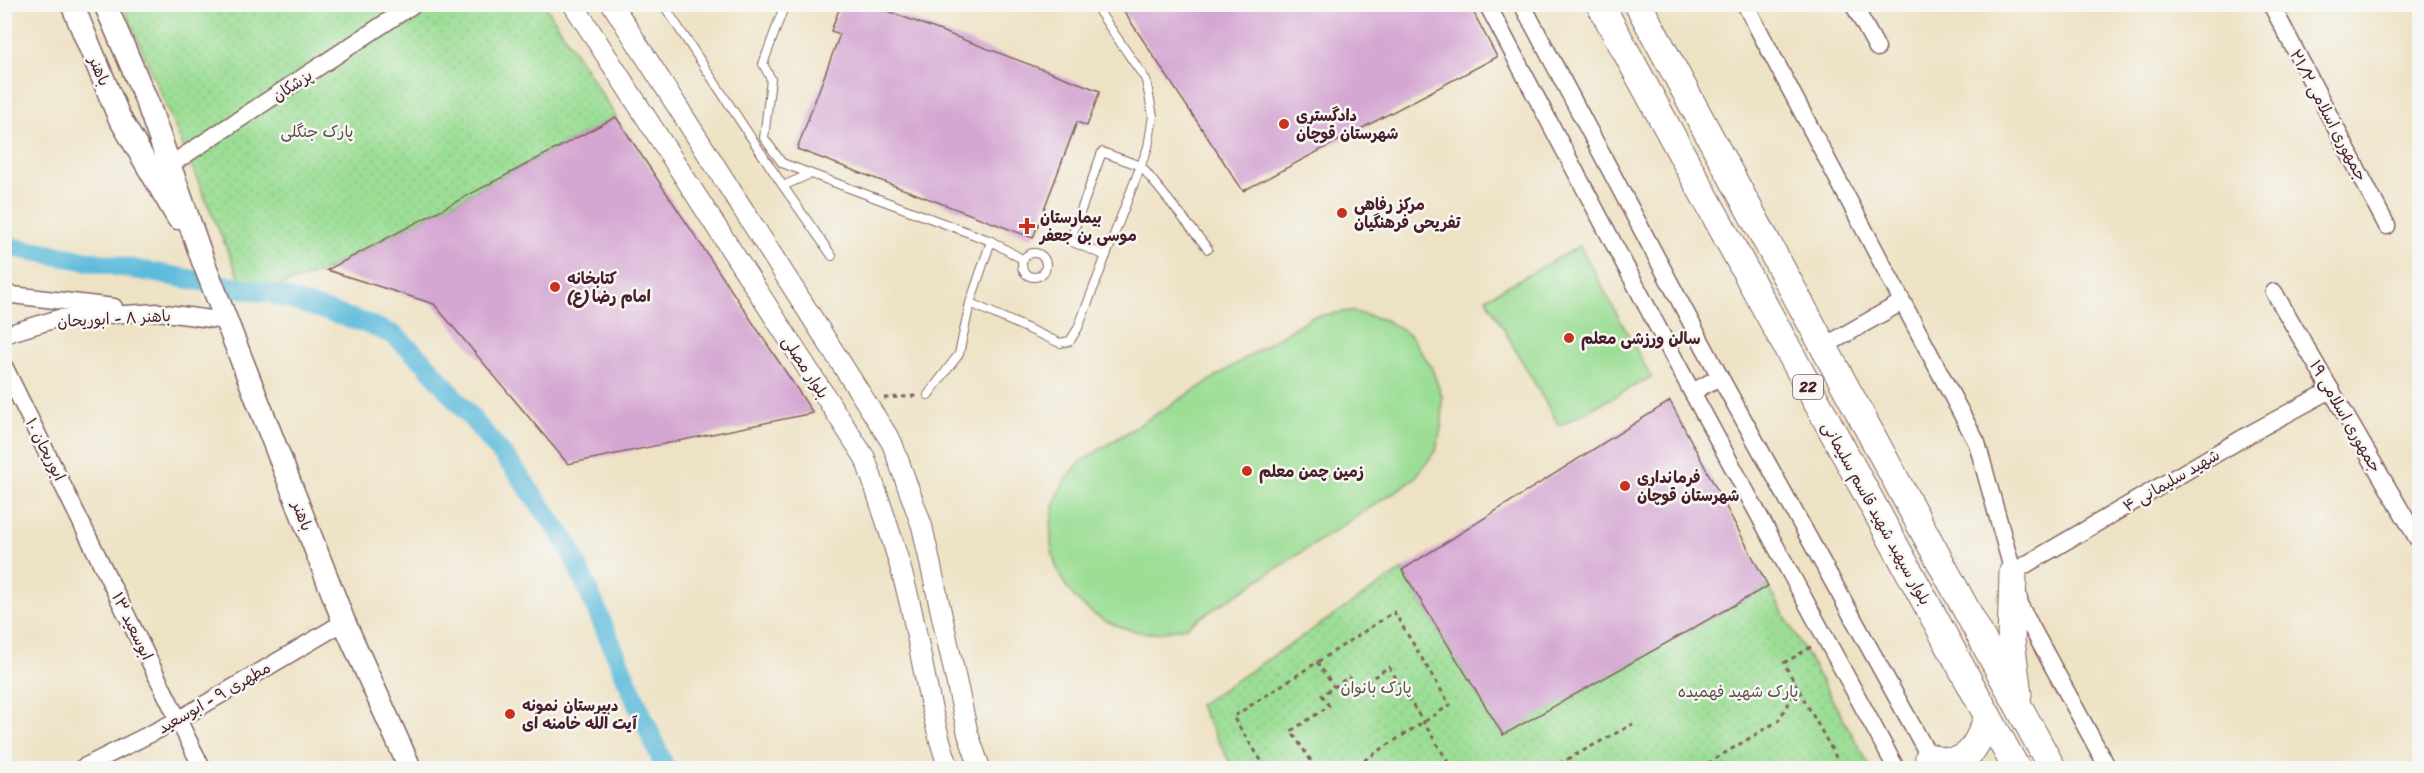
<svg xmlns="http://www.w3.org/2000/svg" width="2424" height="773" viewBox="0 0 2424 773" font-family="Sriracha,'Playpen Sans Arabic',sans-serif">
<defs>
<pattern id="park-dots" width="8" height="8" patternUnits="userSpaceOnUse" patternTransform="scale(1.5)"><rect width="8" height="8" fill="#9cde95"/><path d="M2 2h.1M6 6h.1" fill="none" stroke="#88be81" stroke-width="1.8" stroke-linecap="round"/></pattern>
</defs>
<rect width="100%" height="100%" fill="#f6f6f2"/>
<filter id="ink" filterUnits="userSpaceOnUse"><feTurbulence type="fractalNoise" baseFrequency=".0167" numOctaves="2"/><feDisplacementMap in="SourceGraphic" scale="12" xChannelSelector="R" yChannelSelector="G"/><feConvolveMatrix kernelMatrix="1 2 1 2 8 2 1 2 1" color-interpolation-filters="sRGB"/></filter>
<filter id="wash" filterUnits="userSpaceOnUse"><feTurbulence type="fractalNoise" baseFrequency=".008" numOctaves="4" result="noise"/><feDisplacementMap in="SourceGraphic" scale="24" xChannelSelector="R" yChannelSelector="G"/><feGaussianBlur stdDeviation="1.35" result="paint"/><feColorMatrix in="noise" values="0 0 0 0 0 0 0 0 0 0 0 0 0 0 0 0 0 1.4 0 .05"/><feComposite in="paint" operator="in"/></filter>
<g filter="url(#wash)">
<rect width="100%" height="100%" fill="#eee2c4"/>
<g fill="#9cde95" stroke="#737e60" stroke-width="1.5">
<polygon points="1580,246 1651,377 1559,426 1486,298"/>
<path d="M1350,311L1385,320L1410,335L1431,366L1442,397V423L1436,451L1413,480L1186,627C1175,629 1161,634 1150,633C1077,627 1031,563 1059,492C1063,482 1073,471 1080,462L1311,317Z"/>
</g>
<g fill="url(#park-dots)" stroke="#737e60" stroke-width="1.5">
<path d="M507,4C523,10 528,5 545,5L616,117L327,270L275,287L241,282L123,5Z"/>
<polygon points="1402,570 1503,734 1768,586 1871,768 1233,768 1199,705"/>
</g>
<g fill="none" stroke-linecap="round" stroke-linejoin="round">
<polyline stroke="#5dbbdb" stroke-width="20" points="4,246 273,294 365,323 394,335 424,362 513,467 568,544 665,768"/>
</g>
<g id="blocks">
<g fill="#d4a6d2">
<polygon points="841,4 869,4 1100,91 1087,126 1077,122 1033,238 797,149 840,34 831,31"/>
<polygon points="1119,4 1469,4 1497,57 1243,191"/>
<polygon points="616,117 813,413 568,464 434,304 327,270"/>
<polygon points="1670,401 1768,586 1503,735 1402,570"/>
</g>
</g>
</g>
<g filter="url(#ink)">
<use href="#blocks" fill-opacity="0" stroke="#836361" stroke-width="1.5"/>
<g fill="none" stroke-linecap="round" stroke-linejoin="round">
<defs>
<g id="service">
<polyline points="663,4 783,186 832,256"/>
<polyline points="785,4 763,64 771,79 764,138 782,163 991,241 970,303 959,354 928,395"/>
<polyline points="783,186 810,174"/>
<polyline points="991,241 1022,259"/>
<circle cx="1034" cy="265" r="12"/>
<polyline points="1106,256 1070,241 1102,152 1141,166 1208,249"/>
<polyline points="970,303 1060,343 1070,341 1078,328 1148,147 1153,116 1146,80 1094,4"/>
</g>
<g id="minor">
<polyline points="1487,4 1692,392 1896,768"/>
<polyline points="1522,4 1720,377 1934,765"/>
<polyline points="1745,4 1977,443 2013,572 2021,608 2108,768"/>
<polyline points="1853,4 1877,48"/>
<polyline points="2271,4 2387,226"/>
<polyline points="170,165 414,4"/>
<polyline points="2274,292 2417,538 2420,537"/>
<polyline points="4,294 114,307"/>
<polyline points="4,335 59,318 158,312 226,321"/>
<polyline points="1823,347 1902,302"/>
<polyline points="4,366 202,768"/>
<polyline points="1692,392 1720,377"/>
<polyline points="2013,572 2255,431 2331,390"/>
<polyline points="4,765 6,768"/>
<polyline points="82,768 178,720 344,622"/>
</g>
<g id="tertiary">
<path d="M573,4L865,458C882,508 899,557 911,608C923,661 930,717 949,768"/>
<polyline points="612,4 892,443 922,526 968,734 980,768"/>
</g>
<g id="secondary">
<polyline points="72,4 119,117 178,218"/>
<polyline points="105,4 148,104 203,261 344,622 410,768"/>
</g>
<g id="trunk">
<polyline points="1600,4 2016,768"/>
<polyline points="1638,4 2052,768"/>
<polyline points="2013,572 2011,641 2018,694"/>
<path d="M1929,757C1966,772 1976,748 1988,717"/>
</g>
</defs>
<use href="#service" stroke="#836361" stroke-width="10"/>
<use href="#minor" stroke="#836361" stroke-width="19"/>
<use href="#tertiary" stroke="#836361" stroke-width="22"/>
<use href="#secondary" stroke="#836361" stroke-width="25"/>
<use href="#trunk" stroke="#836361" stroke-width="29"/>
<g stroke="#836361" stroke-width="3" stroke-dasharray="4.5 4.5" stroke-linecap="butt">
<polyline points="884,398 917,396"/>
<polyline points="1811,647 1784,663 1842,768"/>
<polyline points="1317,662 1334,687"/>
<polyline points="1266,768 1233,717 1394,612 1450,705 1352,768"/>
<polyline points="1316,768 1291,731 1329,706 1322,695 1349,677 1356,689 1389,667 1452,768"/>
<polyline points="1551,768 1633,724"/>
<polyline points="1700,768 1778,721 1798,688"/>
</g>
<use href="#service" stroke="#fff" stroke-width="8"/>
<use href="#minor" stroke="#fff" stroke-width="16"/>
<use href="#tertiary" stroke="#fff" stroke-width="20"/>
<use href="#secondary" stroke="#fff" stroke-width="22"/>
<use href="#trunk" stroke="#fff" stroke-width="27"/>
</g>
</g>
<g fill="#c8321e" stroke="#f6f6f2" stroke-width="2">
<circle cx="1284" cy="124" r="6"/>
<circle cx="1342" cy="213" r="6"/>
<path d="M1024 217h6v6h6v6h-6v6h-6v-6h-6v-6h6z"/>
<circle cx="555" cy="287" r="6"/>
<circle cx="1569" cy="338" r="6"/>
<circle cx="1247" cy="471" r="6"/>
<circle cx="1625" cy="486" r="6"/>
<circle cx="510" cy="714" r="6"/>
</g>
<g text-anchor="middle" stroke-width="5" stroke-linejoin="round" paint-order="stroke">
<rect fill="#f6f6f2" stroke="#7e6067" stroke-width="1.5" x="1793" y="375" width="30" height="24" rx="4.5"/>
<g font-size="15" font-weight="bold" fill="#4a1f2b">
<text x="1808" y="392">22</text>
</g>
<g font-size="16" fill="#4a1f2b" stroke="#f6f6f2">
<text transform="translate(100 71) rotate(67)" y="6">باهنر</text>
<text transform="translate(292 85) rotate(-33)" y="6">پزشکان</text>
<text transform="translate(2329 115) rotate(62)" y="6">جمهوری اسلامی ۲۱/۲</text>
<text transform="translate(114 318) rotate(-3)" y="6">باهنر ۸ - ابوریحان</text>
<text transform="translate(806 367) rotate(57)" y="6">بلوار مصلی</text>
<text transform="translate(2346 416) rotate(60)" y="6">جمهوری اسلامی ۱۹</text>
<text transform="translate(46 449) rotate(63)" y="6">ابوریحان ۱۰</text>
<text transform="translate(2171 480) rotate(-30)" y="6">شهید سلیمانی ۴</text>
<text transform="translate(1877 513) rotate(61)" y="6">بلوار سپهبد شهید قاسم سلیمانی</text>
<text transform="translate(303 516) rotate(69)" y="6">باهنر</text>
<text transform="translate(133 626) rotate(64)" y="6">ابوسعید ۱۳</text>
<text transform="translate(214 697) rotate(-30)" y="6">مطهری ۹ - ابوسعید</text>
</g>
<g font-size="16" font-weight="bold" fill="#4a1f2b" stroke="#f6f6f2" text-anchor="start">
<text x="1296" y="121">دادگستری<tspan x="1296" dy="18">شهرستان قوچان</tspan></text>
<text x="1354" y="210">مرکز رفاهی<tspan x="1354" dy="18">تفریحی فرهنگیان</tspan></text>
<text x="1040" y="223">بیمارستان<tspan x="1040" dy="18">موسی بن جعفر</tspan></text>
<text x="567" y="284">کتابخانه<tspan x="567" dy="18">امام رضا (ع)</tspan></text>
<text x="1581" y="344">سالن ورزشی معلم</text>
<text x="1259" y="477">زمین چمن معلم</text>
<text x="1637" y="483">فرمانداری<tspan x="1637" dy="18">شهرستان قوچان</tspan></text>
<text x="522" y="711">دبیرستان نمونه<tspan x="522" dy="18">آیت الله خامنه ای</tspan></text>
</g>
<g font-size="16" fill="#5e4f46" stroke="#f6f6f2">
<text x="317" y="137">پارک جنگلی</text>
<text x="1376" y="693">پارک بانوان</text>
<text x="1738" y="697">پارک شهید فهمیده</text>
</g>
</g>
<rect width="2424" height="773" fill="none" stroke="#f6f6f2" stroke-width="24"/>
</svg>
